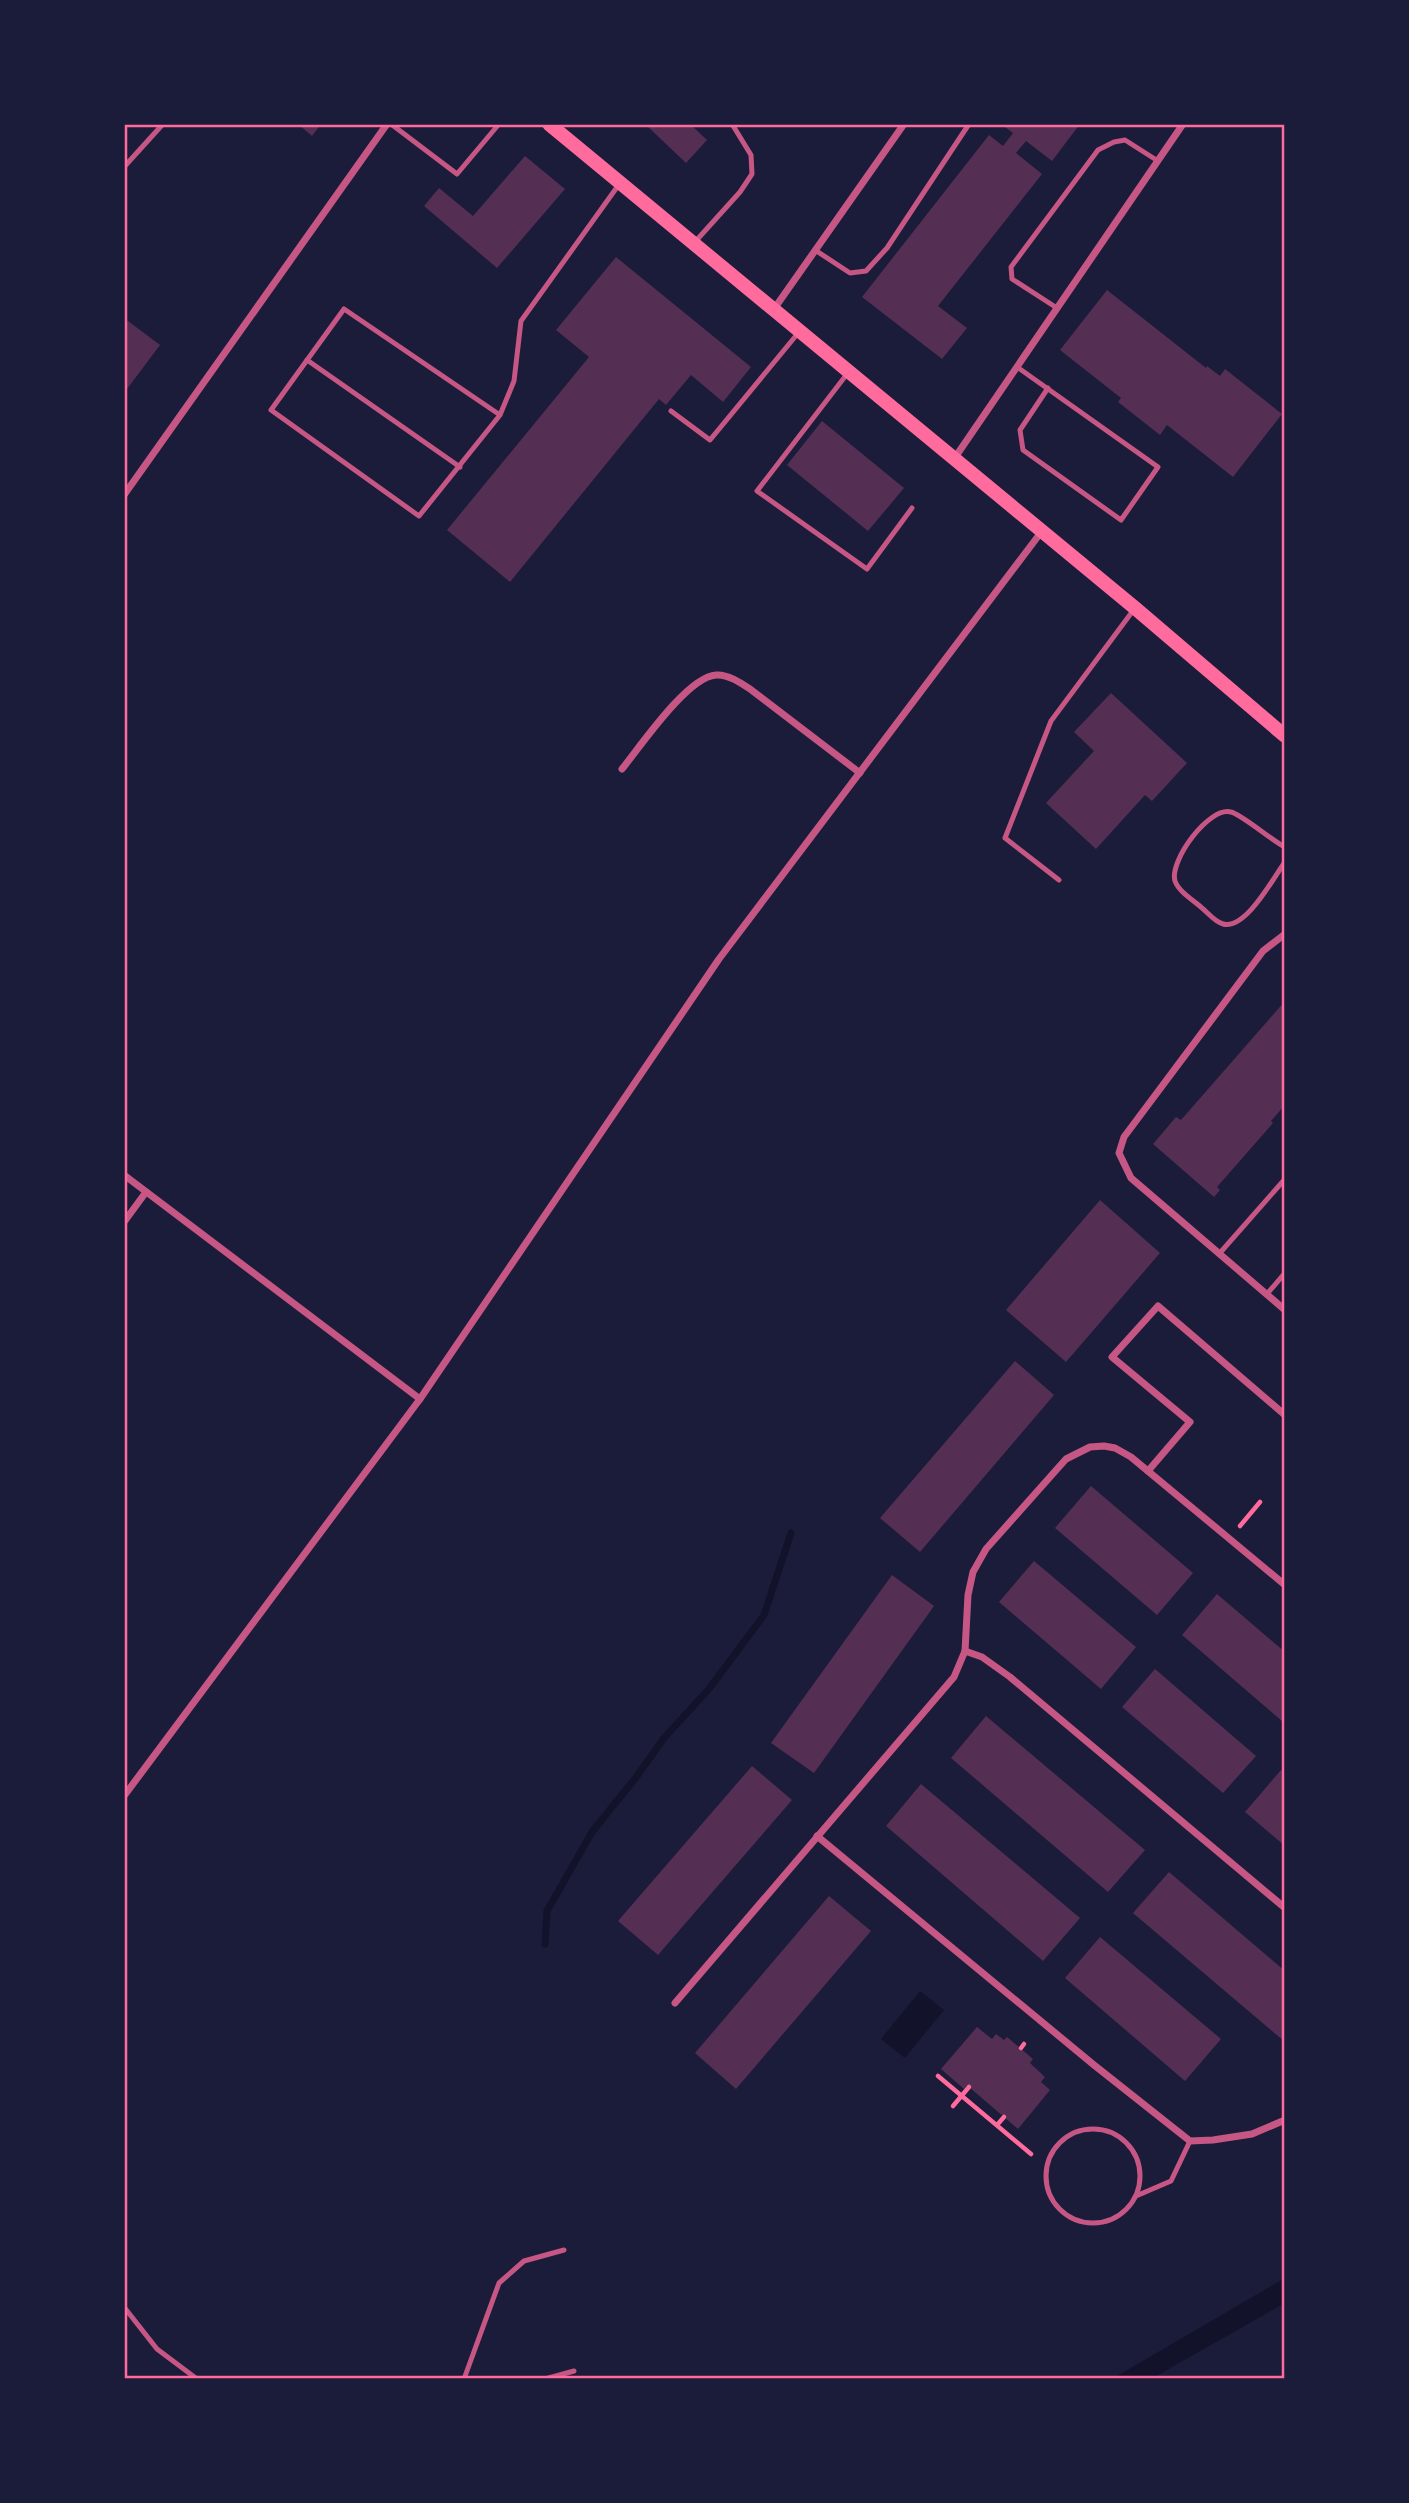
<svg xmlns="http://www.w3.org/2000/svg" width="1409" height="2503" viewBox="0 0 1409 2503" font-family="Rubik,sans-serif">
<rect width="100%" height="100%" fill="#1b1b3a"/>
<g fill="#12122b">
<polygon points="920,1991 944,2010 905,2058 881,2039"/>
<polygon points="1285,2278 1285,2303 1151,2379 1112,2379"/>
</g>
<g fill="none" stroke-linecap="round" stroke-linejoin="round">
<polyline stroke="#12122b" stroke-width="7" points="545,1944 547,1911 592,1832 637,1776 664,1738 709,1689 764,1615 791,1533"/>
</g>
<g fill="#542f53">
<polygon points="298,124 321,124 312,136"/>
<polygon points="645,124 690,124 707,140 686,163"/>
<polygon points="1001,124 1080,124 1052,161 1026,141 1016,153 1042,174 938,306 967,328 942,359 862,297 989,135 1003,146 1013,133"/>
<polygon points="525,156 565,189 497,268 424,206 439,188 473,216"/>
<polygon points="616,257 751,367 723,402 691,375 666,405 659,399 510,582 447,530 589,357 556,330"/>
<polygon points="1107,290 1206,368 1207,366 1220,376 1225,369 1282,414 1233,477 1167,425 1160,435 1118,402 1121,398 1060,350"/>
<polygon points="124,318 160,345 124,393"/>
<polygon points="822,421 904,488 868,531 787,465"/>
<polygon points="1111,693 1187,763 1152,801 1145,795 1096,849 1046,803 1094,751 1074,732"/>
<polygon points="1285,1001 1285,1105 1271,1121 1273,1123 1217,1187 1220,1190 1214,1197 1153,1144 1176,1117 1181,1120"/>
<polygon points="1100,1200 1160,1253 1066,1362 1006,1310"/>
<polygon points="1015,1361 1054,1395 920,1552 880,1518"/>
<polygon points="1091,1486 1193,1573 1157,1615 1055,1528"/>
<polygon points="1034,1561 1136,1647 1101,1689 999,1602"/>
<polygon points="892,1575 934,1606 814,1773 771,1743"/>
<polygon points="1217,1594 1285,1652 1283,1722 1182,1635"/>
<polygon points="1155,1669 1256,1756 1223,1793 1122,1707"/>
<polygon points="986,1716 1145,1850 1108,1892 951,1758"/>
<polygon points="752,1766 792,1800 658,1955 618,1921"/>
<polygon points="1281,1770 1285,1773 1285,1846 1245,1812"/>
<polygon points="921,1784 1080,1918 1043,1961 886,1826"/>
<polygon points="1169,1872 1285,1971 1285,2042 1133,1913"/>
<polygon points="829,1896 871,1931 736,2089 695,2053"/>
<polygon points="1100,1937 1221,2039 1185,2081 1065,1978"/>
<polygon points="977,2027 992,2039 996,2034 1004,2040 1007,2037 1033,2059 1030,2063 1045,2077 1041,2082 1050,2090 1018,2129 969,2087 967,2086 964,2089 941,2069"/>
</g>
<g fill="none" stroke-linecap="round" stroke-linejoin="round">
<g stroke="#ff6b9d" stroke-width="4.5">
<polyline points="1240,1526 1260,1502"/>
<polyline points="1021,2048 1024,2044"/>
<polyline points="938,2076 1031,2154"/>
<polyline points="953,2106 969,2087"/>
<polyline points="997,2125 1004,2117"/>
</g>
<g stroke="#c65784" stroke-width="5">
<polyline points="391,124 457,174 499,124"/>
<polyline points="124,167 163,124"/>
<polyline points="694,243 740,192 752,174 751,155 732,124"/>
<polyline points="815,250 850,273 866,271 887,248 969,124"/>
<polyline points="1057,308 1012,279 1011,267 1098,150 1114,142 1125,140 1158,161"/>
<polyline points="307,360 460,467"/>
<polyline points="1017,367 1158,467 1121,520 1023,450 1020,430 1048,388"/>
<polyline points="847,374 757,491 867,569 912,508"/>
<polyline points="671,411 710,440 799,332"/>
<polyline points="500,415 344,309 271,410 419,516 500,415 514,381 521,321 620,183"/>
<path d="M1285,847C1271,840 1241,814 1231,812C1209,806 1169,861 1175,881C1179,892 1193,900 1202,908C1208,913 1215,922 1223,924C1246,930 1273,878 1285,862"/>
<polyline points="1059,880 1005,838 1051,721 1135,608"/>
<polyline points="1219,1254 1285,1179"/>
<polyline points="1267,1294 1285,1273"/>
<circle cx="1093" cy="2176" r="47"/>
<polyline points="1136,2196 1171,2181 1190,2141"/>
<polyline points="124,2307 157,2349 197,2379"/>
<polyline points="464,2379 499,2283 524,2261 564,2250"/>
<polyline points="545,2379 574,2371"/>
</g>
<g stroke="#c65784" stroke-width="7">
<polyline points="774,309 904,124"/>
<polyline points="954,459 1183,124"/>
<polyline points="124,495 387,124"/>
<path d="M622,769C640,747 687,677 716,675C728,674 741,683 750,689L860,773"/>
<polyline points="1285,934 1263,951 1124,1137 1119,1153 1131,1178 1285,1310"/>
<polyline points="124,1175 420,1399"/>
<polyline points="124,1222 146,1192"/>
<polyline points="1148,1471 1190,1422 1112,1357 1158,1306 1285,1415"/>
<polyline points="965,1651 982,1657 1010,1677 1285,1908"/>
<polyline points="124,1796 420,1399 719,959 1042,531"/>
<polyline points="817,1836 1094,2065 1190,2141 1213,2140 1252,2134 1285,2120"/>
<polyline points="675,2003 954,1677 965,1651 968,1595 973,1572 986,1549 1066,1459 1090,1447 1104,1446 1115,1448 1131,1457 1285,1585"/>
</g>
<polyline stroke="#ff6b9d" stroke-width="14" points="549,124 1135,608 1285,736"/>
</g>
<rect width="1409" height="2503" fill="none" stroke="#1b1b3a" stroke-width="252"/>
<rect x="126" y="126" width="1157" height="2251" fill="none" stroke="#ff6b9d" stroke-width="2.5"/>
</svg>
